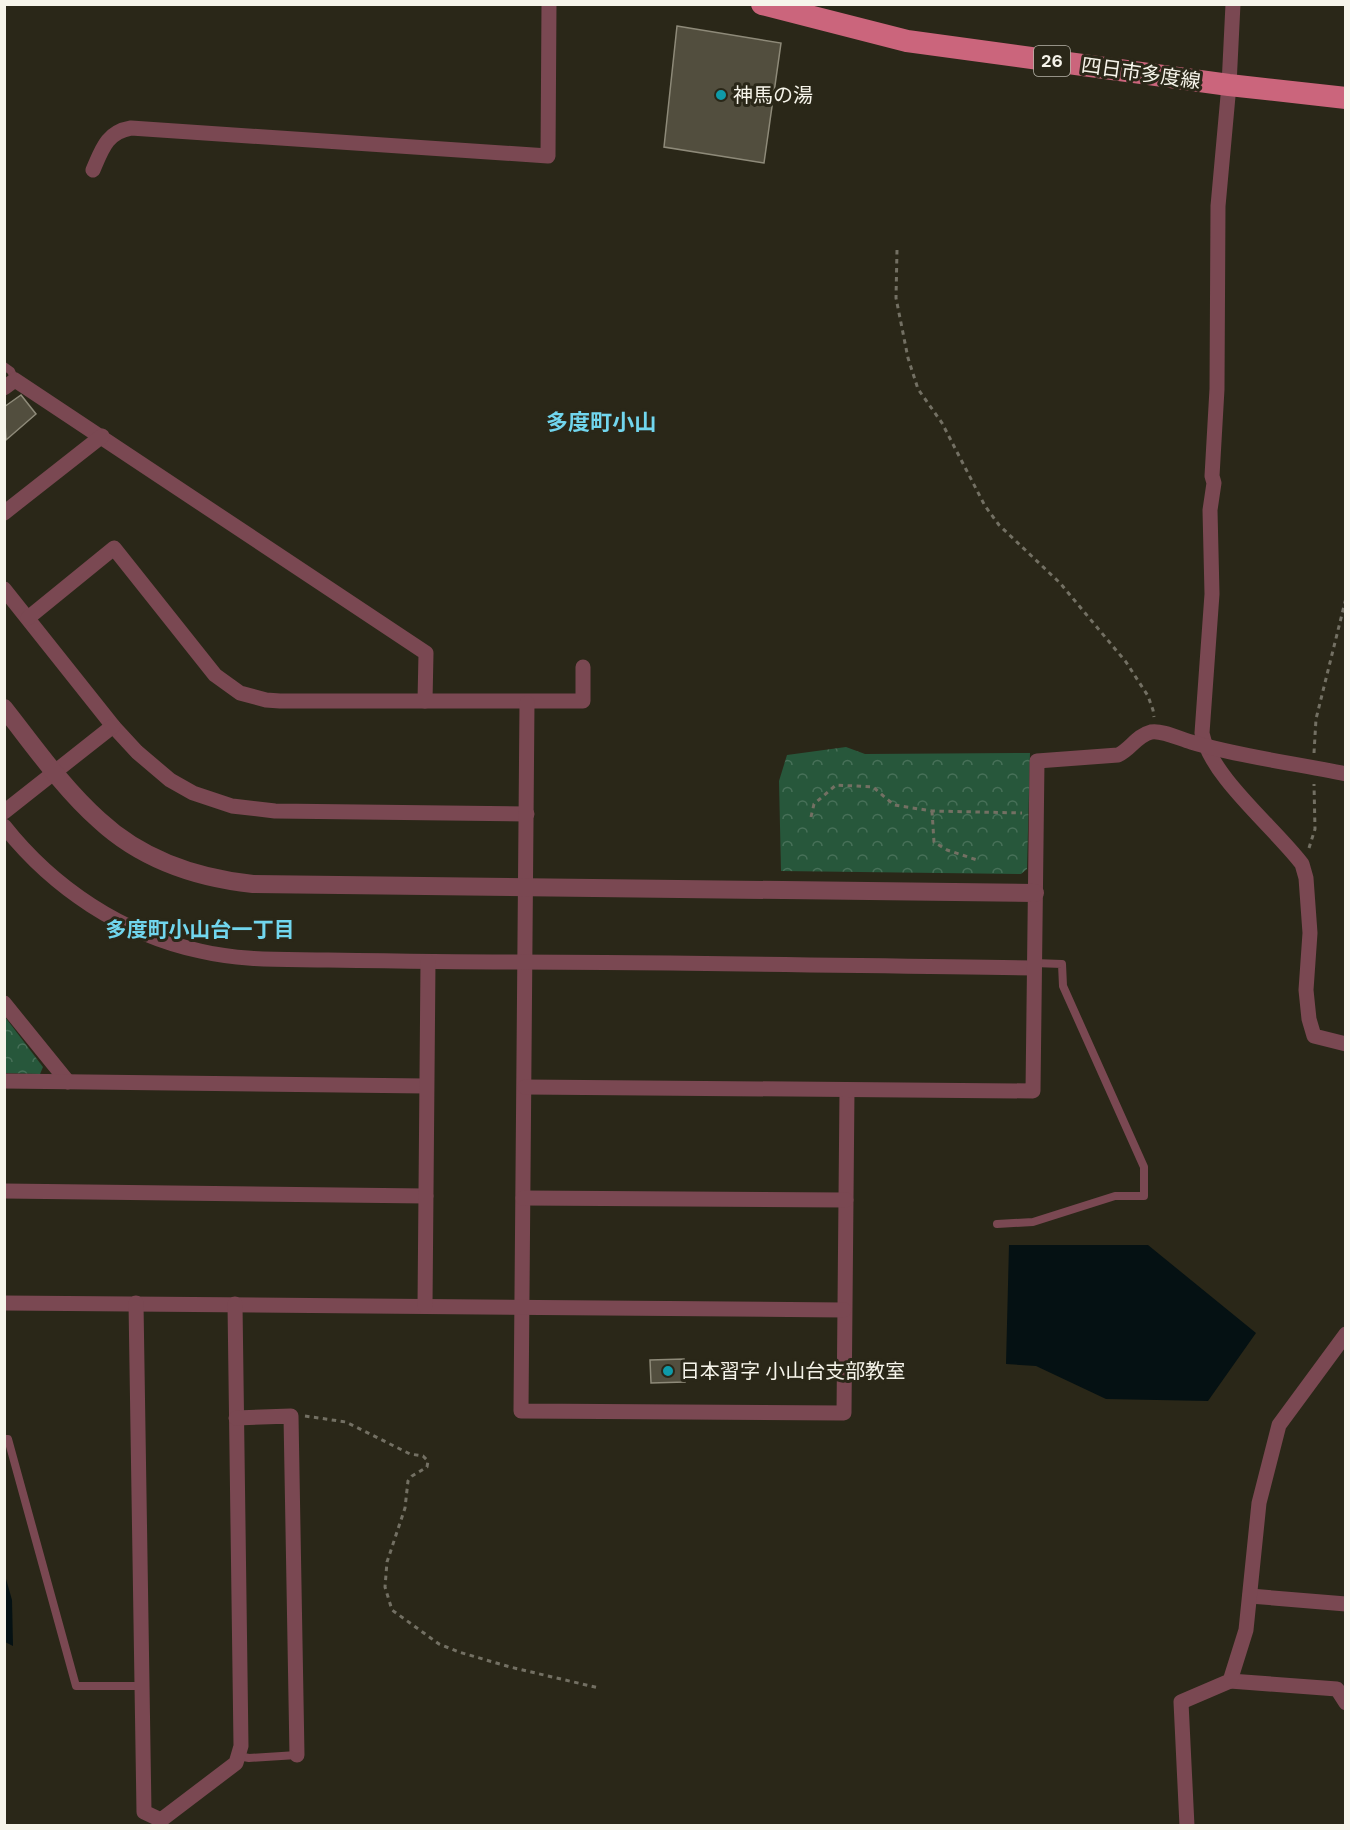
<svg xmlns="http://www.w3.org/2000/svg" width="1350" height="1830" viewBox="0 0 1350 1830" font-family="'DM Sans','Noto Sans JP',sans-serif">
<defs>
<pattern id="park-crowns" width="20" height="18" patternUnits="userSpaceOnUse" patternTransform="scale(1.5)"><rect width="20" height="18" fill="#27573b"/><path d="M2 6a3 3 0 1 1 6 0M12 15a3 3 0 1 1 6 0" fill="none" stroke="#477058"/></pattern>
</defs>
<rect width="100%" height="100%" fill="#2a2718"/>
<g fill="url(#park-crowns)">
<polygon points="846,747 865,754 1030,753 1027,869 1021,874 781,871 779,781 787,755"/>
<polygon points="5,1017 43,1067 40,1074 5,1073"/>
</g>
<g fill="#051113">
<polygon points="1009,1245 1148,1245 1256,1333 1208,1401 1106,1399 1036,1366 1006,1364"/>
<polygon points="4,1572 12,1600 13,1646 5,1642"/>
</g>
<g fill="#524e3e" stroke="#8e8a79" stroke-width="1.5">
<polygon points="677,26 781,43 764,163 664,147"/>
<polygon points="21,395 36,414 6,440 4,407"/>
<polygon points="684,1359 685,1382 651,1383 650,1360"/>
</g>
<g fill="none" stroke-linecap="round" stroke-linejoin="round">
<g stroke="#737063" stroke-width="3" stroke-dasharray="4.5 4.5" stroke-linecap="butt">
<polyline points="897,250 896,298 908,358 918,389 942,423 985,506 999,525 1060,583 1126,662 1148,696 1153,710 1154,717"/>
<polyline points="1314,753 1316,719 1346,598"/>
<polyline points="932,811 934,842 947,850 977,860"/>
<polyline points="811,817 814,804 836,785 873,787 894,805 932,811 1022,813"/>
<polyline points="1309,848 1315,829 1314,784"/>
<polyline points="305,1416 346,1422 410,1454 423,1456 428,1461 427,1467 412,1476 408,1481 405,1508 387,1562 385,1587 392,1610 439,1644 459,1652 510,1667 599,1688"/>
</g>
<g stroke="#7a4852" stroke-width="8">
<polyline points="4,366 11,371 15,380"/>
<polyline points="997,1224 1033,1222 1115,1196 1144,1196 1144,1167 1063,986 1062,964 1034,963"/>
<polyline points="4,1439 8,1439 76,1686 142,1686"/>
<polyline points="238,1756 249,1758 297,1755"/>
</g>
<g stroke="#7a4852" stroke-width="15">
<path d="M1233,4L1229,85L1218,206L1217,389L1212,476L1214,483L1210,510L1212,594L1202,733C1210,776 1275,828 1302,864L1306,878L1310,933L1306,990L1309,1019L1314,1036L1346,1044"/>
<path d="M93,170C102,149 107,132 131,128L548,156L549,4"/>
<polyline points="4,388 15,380 426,653 425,701"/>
<polyline points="4,513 102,436"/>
<polyline points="4,589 113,726 137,752 170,780 193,793 232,806 275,811 527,814"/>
<polyline points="28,618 114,548 215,675 240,693 266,700 280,701 583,701 583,667"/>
<polyline points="527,703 521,1411 844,1413 847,1090"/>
<polyline points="4,812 113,726"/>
<path d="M4,826C53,888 122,934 200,951C242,961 285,959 328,960C389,961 451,962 512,962C686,962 860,966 1034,968"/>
<polyline points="4,1003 68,1082"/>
<polyline points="4,1081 426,1086"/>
<path d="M525,1087L1033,1091L1037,761L1118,755C1131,749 1136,736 1151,732C1162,730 1180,739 1191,742C1241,757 1294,763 1346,774"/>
<polyline points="4,1191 426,1196"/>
<polyline points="523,1198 846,1200"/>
<polyline points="4,1303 844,1310"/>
<polyline points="136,1303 144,1812 161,1820 236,1763 241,1746 235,1304"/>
<polyline points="425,1306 428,962"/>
<polyline points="236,1418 291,1416 297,1755"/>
<polyline points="1250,1596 1346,1604"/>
<polyline points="1230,1681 1337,1689 1346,1703"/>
<polyline points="1187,1826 1181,1702 1230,1681 1246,1630 1259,1503 1279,1425 1346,1334"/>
</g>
<path stroke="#7a4852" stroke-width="18" d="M4,708C34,746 63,788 99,820C141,859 197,878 253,884L1035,893"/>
<polyline stroke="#cb657c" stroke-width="22" points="762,4 907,41 1229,85 1346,98"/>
</g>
<g fill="#0f9aa8" stroke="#2a2718" stroke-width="2">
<circle cx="721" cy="95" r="6"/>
<circle cx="668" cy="1371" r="6"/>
</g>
<g text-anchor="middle" stroke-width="6" stroke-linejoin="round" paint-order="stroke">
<rect fill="#2a2718" stroke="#b9b6ab" stroke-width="1.5" x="1034" y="46" width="36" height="30" rx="4.5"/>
<g font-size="18" font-weight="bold" fill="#f6f4ea">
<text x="1052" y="67">26</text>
</g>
<g font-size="20" fill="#f6f4ea" stroke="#2a2718">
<text transform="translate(1141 73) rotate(8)" y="7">四日市多度線</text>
</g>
<g font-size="20" fill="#f6f4ea" stroke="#2a2718" text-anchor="start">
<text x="733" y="102">神馬の湯</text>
<text x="680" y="1378">日本習字 小山台支部教室</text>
</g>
<g font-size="21" font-weight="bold" fill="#71d6ee" stroke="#2a2718">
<text x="200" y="937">多度町小山台一丁目</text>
</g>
<g font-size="22" font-weight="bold" fill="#71d6ee" stroke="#2a2718">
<text x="601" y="430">多度町小山</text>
</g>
</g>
<rect width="1350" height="1830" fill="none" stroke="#f6f4ea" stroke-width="12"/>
</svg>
